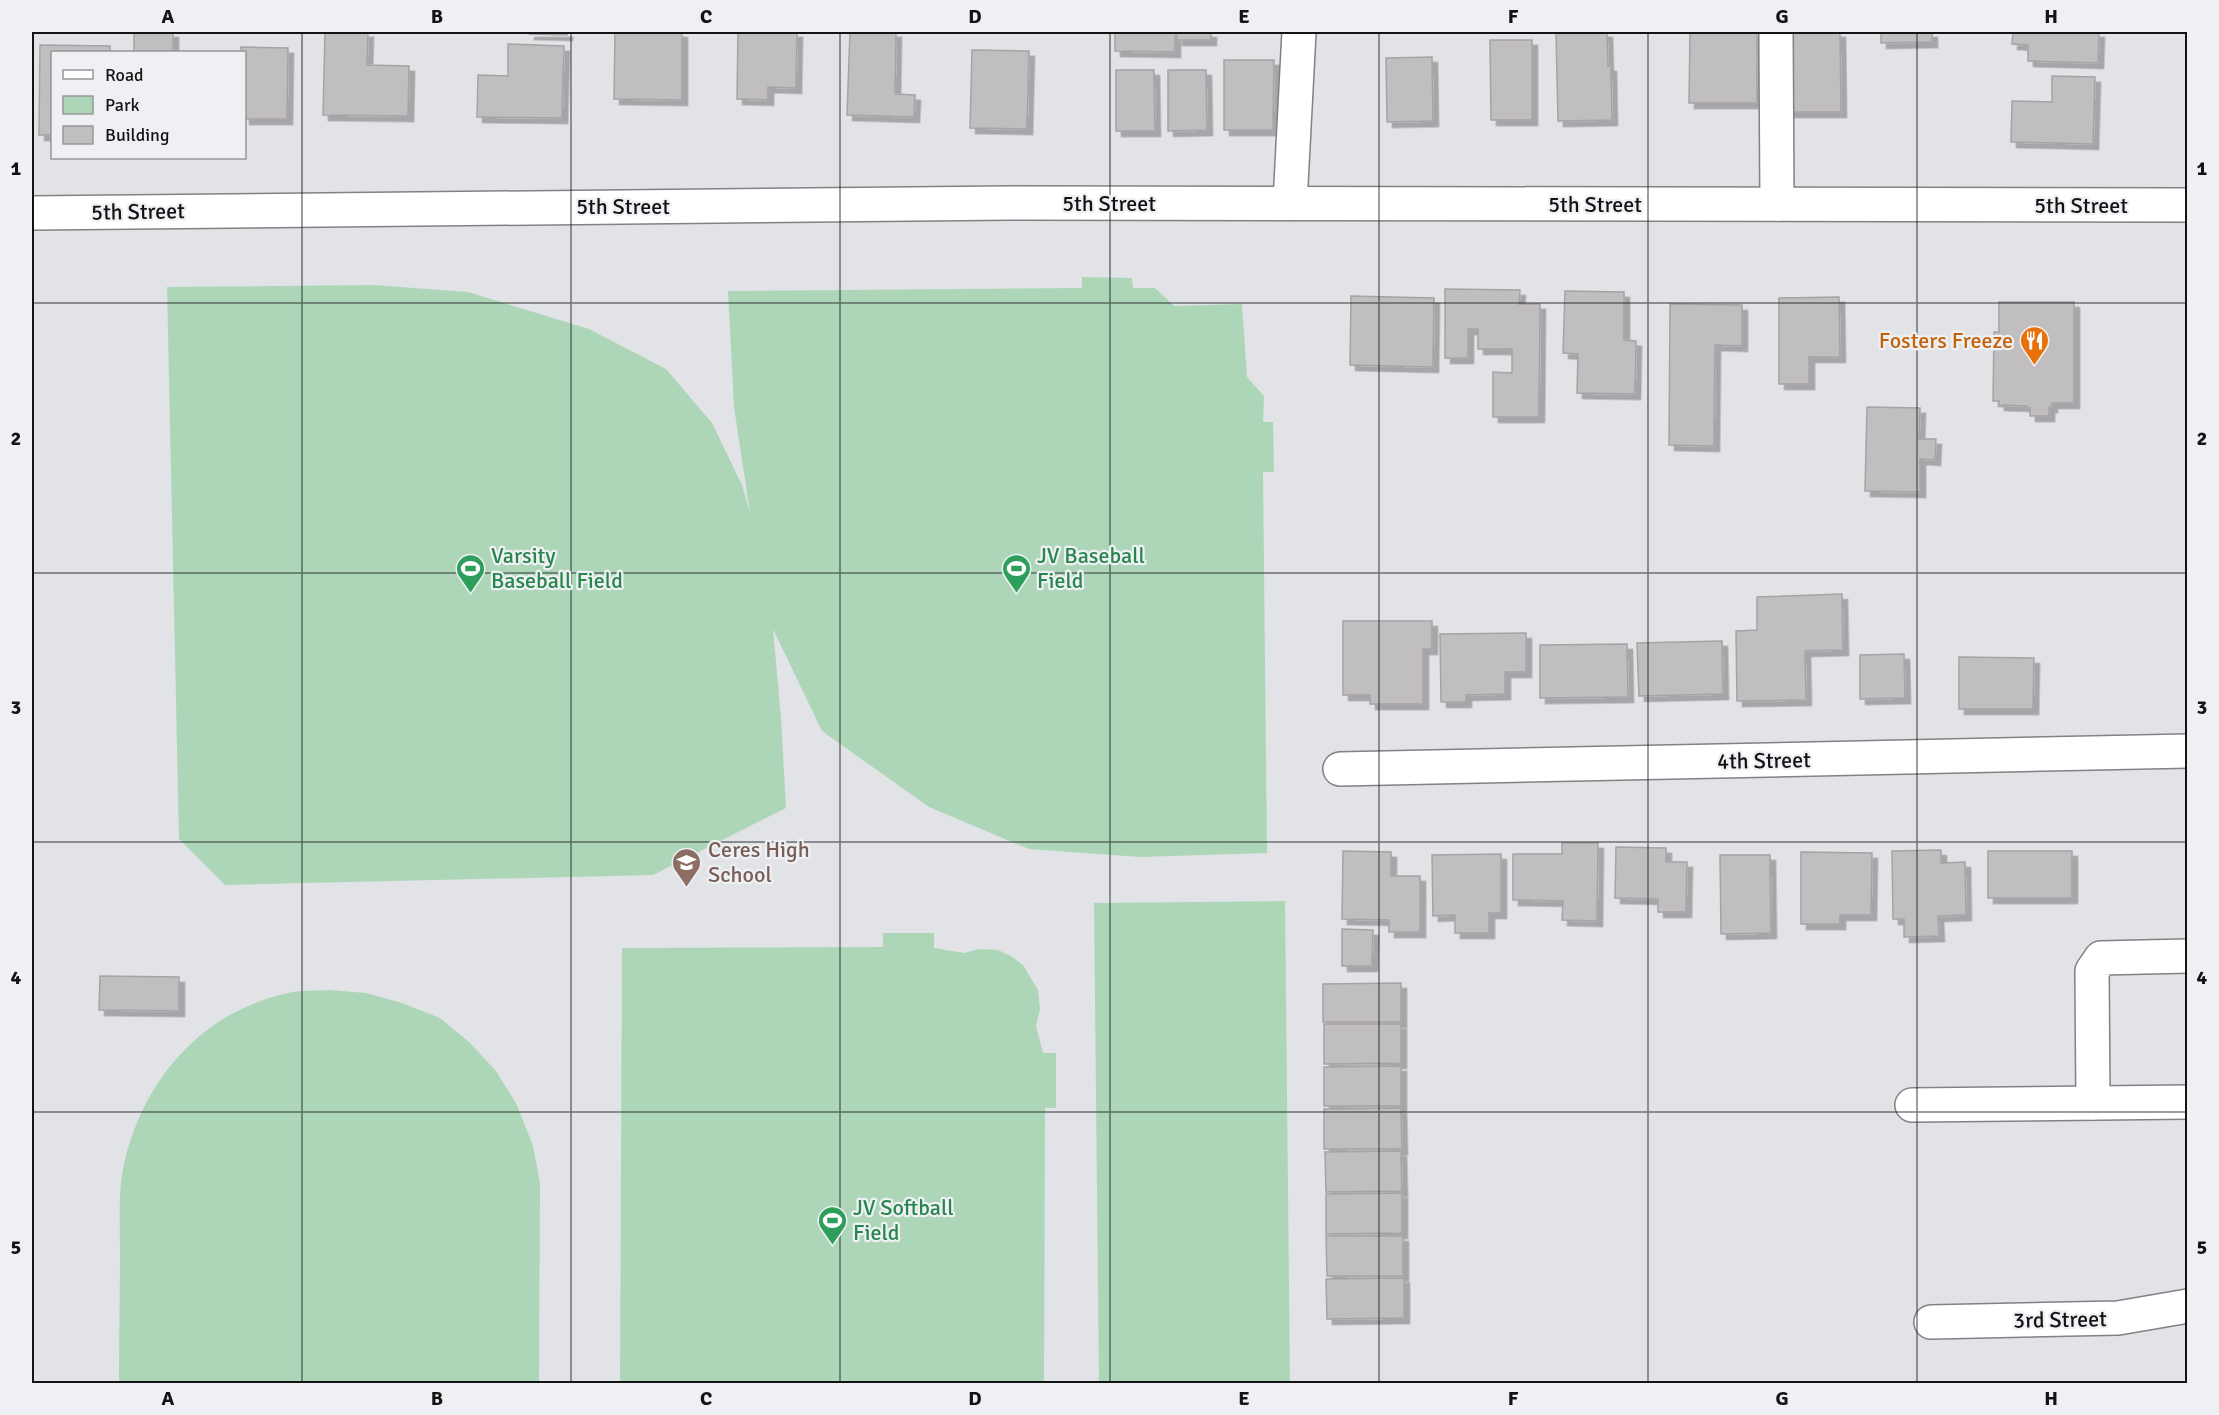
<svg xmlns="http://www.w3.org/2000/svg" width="2219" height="1415" viewBox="0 0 2219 1415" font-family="Signika,sans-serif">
<defs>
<filter id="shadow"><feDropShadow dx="5.5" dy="5.5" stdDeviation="0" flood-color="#0004"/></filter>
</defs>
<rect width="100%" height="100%" fill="#e1e3e6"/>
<g fill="#add6b8">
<polygon points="1082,277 1132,278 1133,288 1155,288 1174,306 1242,304 1247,377 1264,396 1263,422 1273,422 1274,472 1263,472 1267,853 1140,857 1029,849 929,807 822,731 773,629 781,718 786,808 653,875 225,885 179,839 167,287 373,285 468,292 589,329 666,369 712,423 742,485 750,513 734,407 728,291 1082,288"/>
<polygon points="1285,901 1290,1383 1099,1383 1094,903"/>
<polygon points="883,933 934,933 934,948 964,953 979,949 998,950 1011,956 1023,965 1038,990 1040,1009 1036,1026 1043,1053 1056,1053 1056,1108 1045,1108 1044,1383 620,1383 622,948 883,947"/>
<path d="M329,990L366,993L402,1003L440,1018L469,1042L496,1071L517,1105L533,1146L540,1183L539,1383H119C119,1339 120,1295 120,1251C120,1223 118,1192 124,1164C143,1080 201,1012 288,993C301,990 316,991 329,990Z"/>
</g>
<g fill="#c1bec0" stroke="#a6a3a5" stroke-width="1.5" filter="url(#shadow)">
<polygon points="134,32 173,32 173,51 134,52"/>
<polygon points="325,32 368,32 367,65 409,66 408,116 323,115"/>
<polygon points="529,32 567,32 567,35 529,34"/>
<polygon points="615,32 682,32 682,100 614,99"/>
<polygon points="738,32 797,32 796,88 768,87 768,100 737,99"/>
<polygon points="850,32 896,32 895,94 915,95 914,117 847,115"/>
<polygon points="1115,32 1175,32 1175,52 1115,51"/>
<rect x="1177" y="32" width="34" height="8"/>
<polygon points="1556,32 1607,32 1608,66 1611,66 1612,120 1558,121"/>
<polygon points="1690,32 1757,32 1757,103 1689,103"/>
<polygon points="1787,32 1840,32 1841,112 1788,112"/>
<polygon points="1881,32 1932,32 1932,42 1881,43"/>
<polygon points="2013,32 2099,32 2098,63 2028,61 2028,45 2012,44"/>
<polygon points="1490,40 1532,40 1532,120 1491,120"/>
<polygon points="508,44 564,46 562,118 477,117 478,75 508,76"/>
<polygon points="40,45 110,46 110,52 52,52 52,135 39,135"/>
<polygon points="241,47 288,48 287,119 244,119 244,52 241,52"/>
<polygon points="972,50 1029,51 1027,129 970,128"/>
<polygon points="1432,57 1433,121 1387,122 1386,58"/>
<polygon points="1224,60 1274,60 1273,130 1224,130"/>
<polygon points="1116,70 1154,70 1155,131 1116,131"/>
<polygon points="1168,70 1206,70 1207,130 1168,131"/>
<polygon points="2052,76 2095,77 2093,144 2011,142 2012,101 2052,102"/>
<polygon points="1445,289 1520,290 1519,304 1540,304 1539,417 1493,417 1493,372 1512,373 1512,349 1478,349 1478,329 1468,329 1468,358 1445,358"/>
<polygon points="1565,291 1624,292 1624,340 1636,341 1635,394 1577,393 1578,354 1563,353"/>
<polygon points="1351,296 1434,298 1433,367 1350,365"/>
<polygon points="1839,297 1840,357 1809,357 1809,384 1779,384 1779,298"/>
<polygon points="1999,302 2074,302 2074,403 2052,403 2052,407 2049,407 2049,416 2030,416 2030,408 2027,408 2027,406 1999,405 1999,401 1993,401 1994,332 1999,332"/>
<polygon points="1670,304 1742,305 1742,346 1715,345 1714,446 1669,445"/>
<polygon points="1867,407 1920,408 1919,439 1936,439 1935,460 1920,459 1920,492 1865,491"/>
<polygon points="1842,594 1843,650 1805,651 1806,700 1737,701 1736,631 1757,630 1757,597"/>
<polygon points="1343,621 1432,621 1432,649 1423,649 1423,704 1370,704 1370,695 1343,695"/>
<polygon points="1526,633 1526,672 1505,672 1505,694 1466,695 1466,702 1441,702 1440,634"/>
<polygon points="1722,641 1723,694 1639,696 1637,643"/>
<polygon points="1627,644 1628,697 1540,698 1540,645"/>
<polygon points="1904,654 1905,698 1860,699 1860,655"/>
<polygon points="1959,657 2034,658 2033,709 1959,709"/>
<polygon points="1562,843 1598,843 1597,921 1562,920 1563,901 1513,900 1513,854 1562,854"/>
<polygon points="1616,847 1666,848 1666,862 1687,862 1686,912 1658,912 1658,899 1615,898"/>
<polygon points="1941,850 1941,863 1965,862 1966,915 1938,916 1939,936 1904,937 1904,919 1893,919 1892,851"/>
<polygon points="1343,851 1391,852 1391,876 1420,876 1420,932 1389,932 1389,920 1342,919"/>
<rect x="1988" y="851" width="84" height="47"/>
<polygon points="1801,852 1872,853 1871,915 1840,915 1840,924 1801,924"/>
<polygon points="1501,854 1501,913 1489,913 1489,933 1455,933 1455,915 1433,916 1432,855"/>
<polygon points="1720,855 1770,855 1771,933 1721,934"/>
<polygon points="1342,929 1373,930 1372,966 1342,966"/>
<polygon points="100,976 179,977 179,1011 99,1010"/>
<polygon points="1401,983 1401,1022 1323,1022 1323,984"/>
<polygon points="1324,1024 1401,1024 1401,1063 1324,1064"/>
<polygon points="1401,1066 1401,1106 1324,1106 1324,1067"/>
<polygon points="1401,1108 1402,1149 1324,1149 1324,1109"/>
<polygon points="1401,1151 1402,1191 1326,1192 1325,1152"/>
<polygon points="1402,1193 1402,1233 1326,1234 1326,1194"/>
<polygon points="1326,1236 1403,1236 1403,1276 1327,1276"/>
<polygon points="1404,1278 1404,1318 1327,1319 1326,1279"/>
</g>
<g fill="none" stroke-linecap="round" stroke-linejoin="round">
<defs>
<g id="minor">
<polyline points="1776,32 1777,204"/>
<polyline points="1290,203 1299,32"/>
<polyline points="32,213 1011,203 2188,205"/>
<polyline points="1340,769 2188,751"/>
<polyline points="2093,1103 2092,971 2101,958 2188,956"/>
<polyline points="1912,1105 2188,1102"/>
<polyline points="1931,1322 2118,1318 2188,1306"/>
</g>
</defs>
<use href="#minor" stroke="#818285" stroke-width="36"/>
<use href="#minor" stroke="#fff" stroke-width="33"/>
</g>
<path fill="none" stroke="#131314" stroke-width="1.5" stroke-opacity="0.55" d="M302,32V1384M571,32V1384M840,32V1384M1110,32V1384M1379,32V1384M1648,32V1384M1917,32V1384M32,303H2188M32,573H2188M32,842H2188M32,1112H2188"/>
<defs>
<symbol id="restaurant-pin" viewBox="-11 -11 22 30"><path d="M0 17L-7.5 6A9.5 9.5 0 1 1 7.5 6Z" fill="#e8710a" stroke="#eff0f3"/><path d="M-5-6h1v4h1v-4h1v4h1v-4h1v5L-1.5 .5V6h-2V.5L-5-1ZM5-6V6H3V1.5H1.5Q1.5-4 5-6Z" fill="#fff"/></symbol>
<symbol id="stadium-pin" viewBox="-11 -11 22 30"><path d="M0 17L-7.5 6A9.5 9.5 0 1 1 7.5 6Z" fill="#2e9e5b" stroke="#eff0f3"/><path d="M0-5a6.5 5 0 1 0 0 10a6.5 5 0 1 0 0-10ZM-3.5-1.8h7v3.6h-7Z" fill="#fff"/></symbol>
<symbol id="school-pin" viewBox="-11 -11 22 30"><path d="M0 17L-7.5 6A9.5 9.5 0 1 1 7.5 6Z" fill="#8d6e63" stroke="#eff0f3"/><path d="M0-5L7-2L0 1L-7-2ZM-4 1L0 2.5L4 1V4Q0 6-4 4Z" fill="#fff"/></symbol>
</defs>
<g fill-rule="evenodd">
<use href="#restaurant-pin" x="2018" y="324" width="33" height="45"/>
<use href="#stadium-pin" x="454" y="552" width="33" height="45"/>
<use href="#stadium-pin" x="1000" y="552" width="33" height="45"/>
<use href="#school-pin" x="670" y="846" width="33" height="45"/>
<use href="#stadium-pin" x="816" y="1204" width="33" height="45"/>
</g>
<g text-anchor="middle" stroke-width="4.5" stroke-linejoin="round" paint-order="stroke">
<g font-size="22" fill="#131314" stroke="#eff0f3">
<text x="1109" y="211">5th Street</text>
<text x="1595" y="212">5th Street</text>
<text x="2081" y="213">5th Street</text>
<text x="623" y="214">5th Street</text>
<text transform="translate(138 211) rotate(-1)" y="8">5th Street</text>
<text transform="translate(1764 760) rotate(-1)" y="8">4th Street</text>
<text transform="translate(2060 1319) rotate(-1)" y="8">3rd Street</text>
</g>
<g font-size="22" fill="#c56008" stroke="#eff0f3" text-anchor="end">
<text x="2013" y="348">Fosters Freeze</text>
</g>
<g font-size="22" fill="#27864d" stroke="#eff0f3" text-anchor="start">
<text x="491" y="563">Varsity<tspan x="491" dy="25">Baseball Field</tspan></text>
<text x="1037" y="563">JV Baseball<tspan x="1037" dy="25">Field</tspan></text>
<text x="853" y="1215">JV Softball<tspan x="853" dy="25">Field</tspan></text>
</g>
<g font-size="22" fill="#785e54" stroke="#eff0f3" text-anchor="start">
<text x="708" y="857">Ceres High<tspan x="708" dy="25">School</tspan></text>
</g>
</g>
<rect width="2219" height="1415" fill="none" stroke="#eff0f3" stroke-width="66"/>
<rect x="51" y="51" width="195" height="108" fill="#eff0f3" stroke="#97989a" stroke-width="1.5"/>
<rect x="63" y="70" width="30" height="9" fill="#ffffff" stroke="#97989a" stroke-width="1.5"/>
<text x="105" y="81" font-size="18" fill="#131314">Road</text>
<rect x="63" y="96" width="30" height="18" fill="#add6b8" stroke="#97989a" stroke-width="1.5"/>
<text x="105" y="111" font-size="18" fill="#131314">Park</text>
<rect x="63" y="126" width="30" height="18" fill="#c1bec0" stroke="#97989a" stroke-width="1.5"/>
<text x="105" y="141" font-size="18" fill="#131314">Building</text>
<rect x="33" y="33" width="2153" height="1349" fill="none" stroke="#131314" stroke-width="2"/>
<g font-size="20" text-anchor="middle" font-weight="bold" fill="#131314">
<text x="168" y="23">A</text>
<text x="437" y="23">B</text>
<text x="706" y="23">C</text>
<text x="975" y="23">D</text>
<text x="1244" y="23">E</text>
<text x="1513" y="23">F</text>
<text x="1782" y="23">G</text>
<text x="2051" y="23">H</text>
<text x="16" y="175">1</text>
<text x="2202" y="175">1</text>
<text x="16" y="445">2</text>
<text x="2202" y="445">2</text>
<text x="16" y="714">3</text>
<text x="2202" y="714">3</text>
<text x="16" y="984">4</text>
<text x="2202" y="984">4</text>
<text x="16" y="1254">5</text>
<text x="2202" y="1254">5</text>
<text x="168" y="1405">A</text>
<text x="437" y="1405">B</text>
<text x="706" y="1405">C</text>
<text x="975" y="1405">D</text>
<text x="1244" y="1405">E</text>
<text x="1513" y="1405">F</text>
<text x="1782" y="1405">G</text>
<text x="2051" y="1405">H</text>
</g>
</svg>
